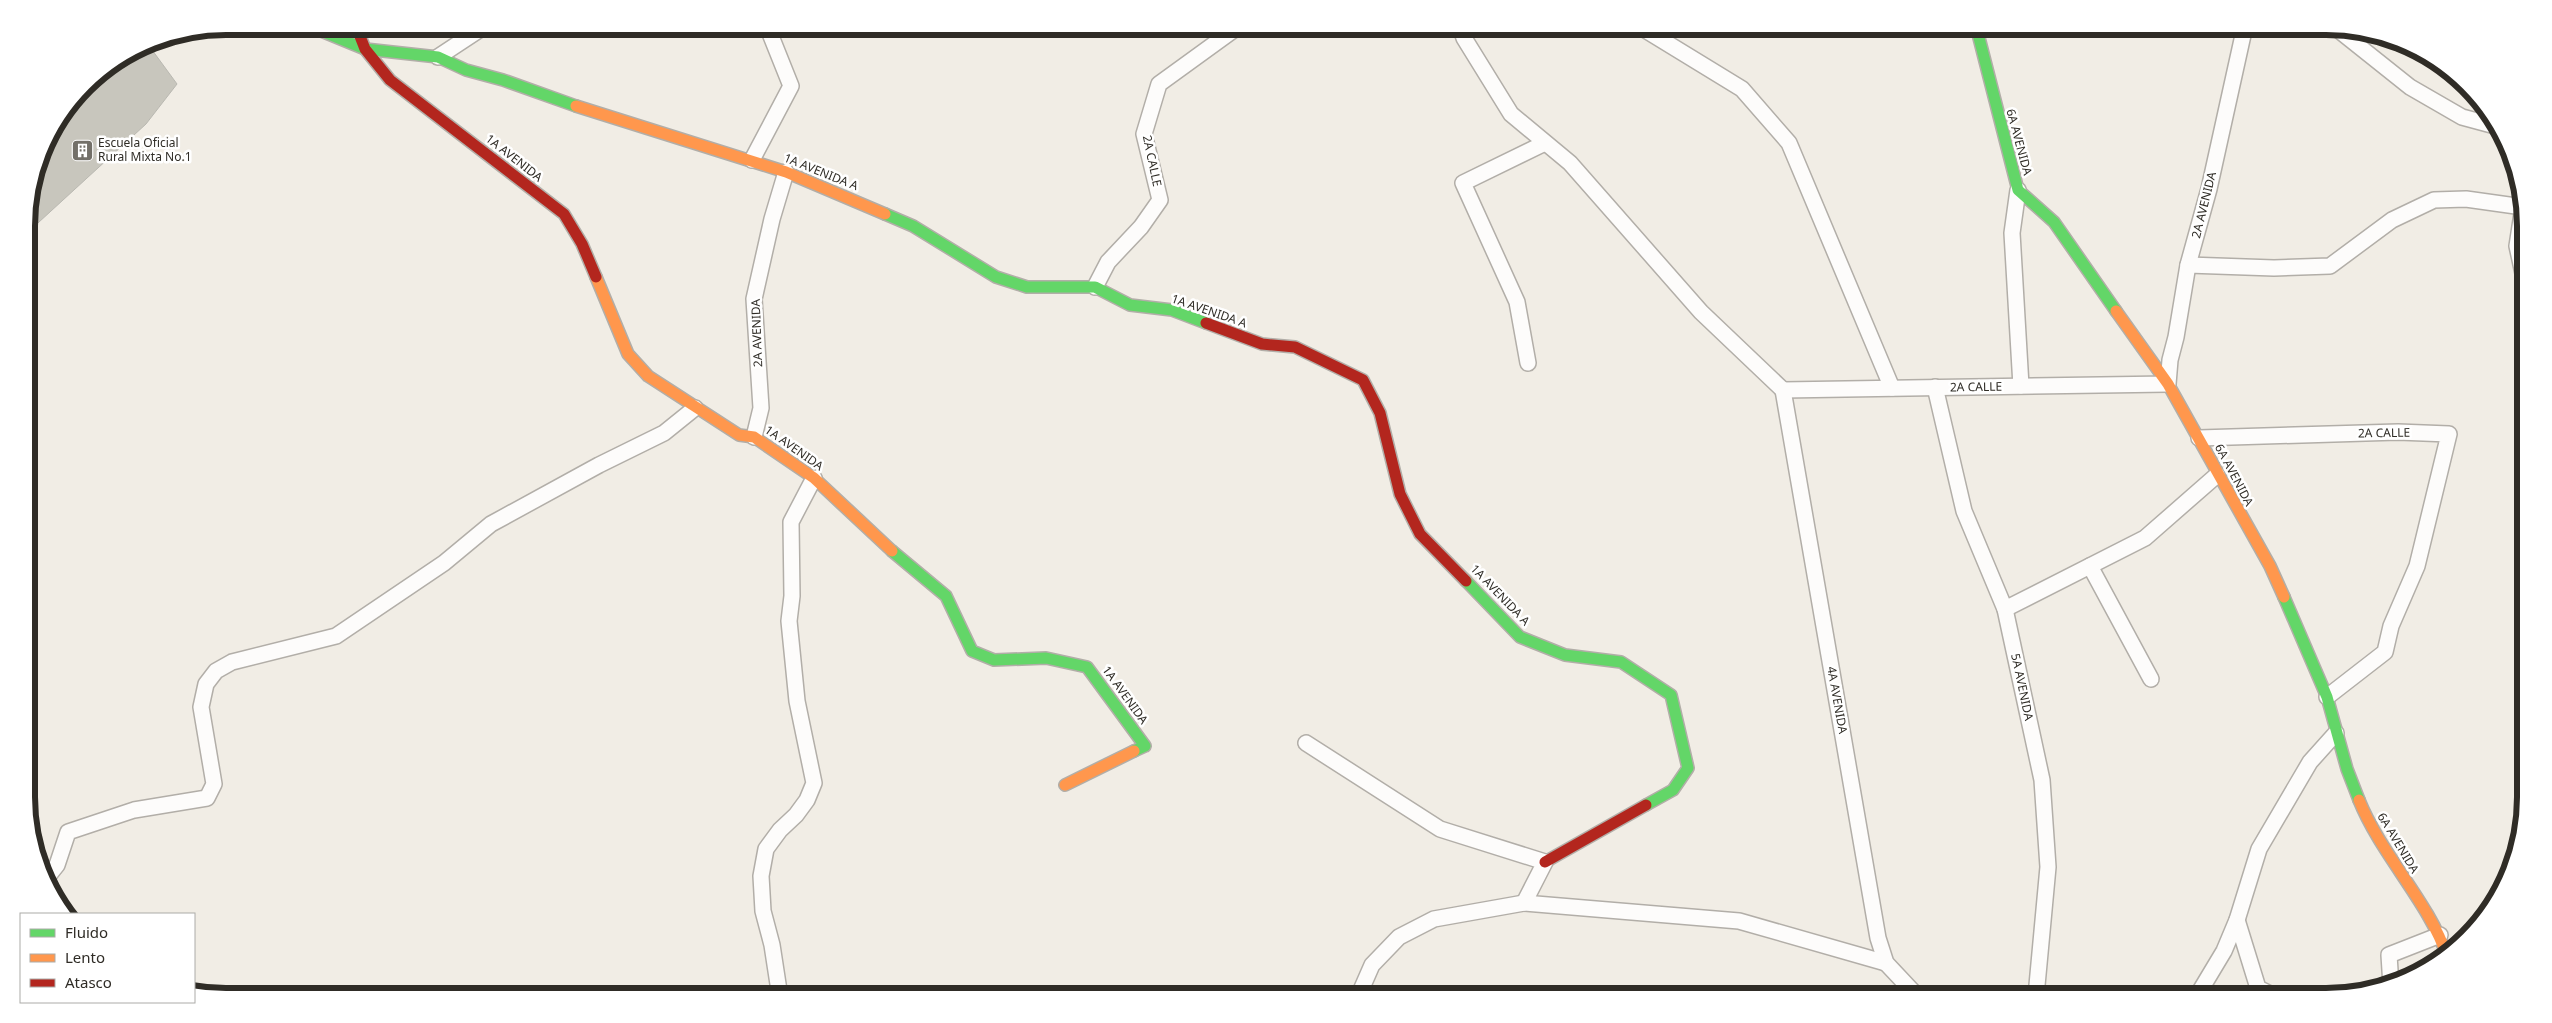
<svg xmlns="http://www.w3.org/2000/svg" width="2552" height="1023" viewBox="0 0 2552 1023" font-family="'Noto Sans',sans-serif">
<rect width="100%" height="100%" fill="#f1ede5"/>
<polygon fill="#c8c6bd" stroke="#b9b8b1" points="147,43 177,84 146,124 27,233 27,212 47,138 94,76"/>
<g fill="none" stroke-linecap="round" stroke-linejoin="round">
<defs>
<g id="street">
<polyline points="1460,26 1464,38 1511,114 1570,163 1701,312 1783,390"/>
<polyline points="1639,26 1742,89 1789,143 1892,388"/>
<polyline points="2336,28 2410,87 2462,117 2499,127"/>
<polyline points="438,57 485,26"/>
<polyline points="752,160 791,86 767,26"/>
<polyline points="2521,189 2523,207 2517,246 2524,278"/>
<polyline points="2018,190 2012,233 2021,386"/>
<polyline points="2188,265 2274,268 2330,266 2392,220 2434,200 2466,199 2523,207"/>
<polyline points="1095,287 1108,262 1141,227 1160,200 1144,134 1159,84 1239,26"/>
<polyline points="1528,363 1517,302 1463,183 1545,143"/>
<polyline points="1935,387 1964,511 2005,609 2042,780 2048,867 2036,996"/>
<polyline points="1783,390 2168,384 2170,360 2176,337 2188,265 2209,189 2245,26"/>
<polyline points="1783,390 1878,938 1886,963 1917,996"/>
<polyline points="754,437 761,408 754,299 772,219 786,172"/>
<polyline points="2199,438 2398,432 2449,434 2417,566 2391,626 2385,652 2327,697"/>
<polyline points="2090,566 2151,679"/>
<polyline points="2005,609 2145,538 2217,475"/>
<polyline points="1306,743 1440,829 1545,862 1524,903 1739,921 1886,963"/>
<polyline points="45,880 57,865 68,832 134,810 207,798 214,784 201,707 206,684 216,671 232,662 336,636 444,563 491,524 599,465 664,433 695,408"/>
<polyline points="2237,920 2258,988 2274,996"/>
<polyline points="2391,986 2389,955 2440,935"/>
<polyline points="2197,996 2224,951 2237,920 2259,849 2310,762 2336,733"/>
<polyline points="780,997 772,945 763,911 761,876 766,849 780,830 796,815 807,800 814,783 797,701 789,621 792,596 791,522 814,478"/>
<polyline points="1358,997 1372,965 1399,937 1434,919 1524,903"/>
</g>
<g id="fast">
<polyline points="309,26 365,49 438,57 466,70 503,80 576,106"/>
<polyline points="1976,26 2018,190 2054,222 2116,311"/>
<polyline points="885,214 913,226 996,277 1027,287 1095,287 1130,305 1172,310 1206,323"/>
<polyline points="892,551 946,596 972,651 994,660 1046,658 1087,667 1145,746 1134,751"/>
<polyline points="1466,581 1520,637 1565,655 1621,662 1671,695 1688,768 1673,790 1646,805"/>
<polyline points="2284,597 2327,697 2347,769 2359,800"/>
</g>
<g id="slow">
<polyline points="576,106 786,172 885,214"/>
<polyline points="596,277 628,354 648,376 739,435 754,437 814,478 892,551"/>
<polyline points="2116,311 2168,384 2270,566 2284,597"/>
<polyline points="1065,785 1134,751"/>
<path d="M2359,800C2381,855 2429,902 2447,956"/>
</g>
<g id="jam">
<polyline points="356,26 365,49 390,80 564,214 582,244 596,277"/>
<polyline points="1206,323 1262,344 1295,347 1363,380 1380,413 1400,494 1420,534 1466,581"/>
<polyline points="1545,862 1646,805"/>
</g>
</defs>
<use href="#street" stroke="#b2aea8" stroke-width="18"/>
<use href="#fast" stroke="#b2aea8" stroke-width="14"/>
<use href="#slow" stroke="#b2aea8" stroke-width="14"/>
<use href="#jam" stroke="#b2aea8" stroke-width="14"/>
<use href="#street" stroke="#fdfcfb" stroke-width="15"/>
<use href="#fast" stroke="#63d668" stroke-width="11"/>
<use href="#slow" stroke="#ff974d" stroke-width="11"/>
<use href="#jam" stroke="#b3261e" stroke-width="11"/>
</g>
<defs>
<symbol id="building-square" viewBox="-11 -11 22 22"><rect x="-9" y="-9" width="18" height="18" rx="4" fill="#737069" stroke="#fff"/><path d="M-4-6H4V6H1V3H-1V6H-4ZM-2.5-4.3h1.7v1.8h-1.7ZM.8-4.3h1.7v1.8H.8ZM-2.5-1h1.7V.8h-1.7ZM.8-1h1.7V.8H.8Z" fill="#fff"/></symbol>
</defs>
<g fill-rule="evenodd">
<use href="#building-square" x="70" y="138" width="25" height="25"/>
</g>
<g text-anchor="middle" stroke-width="5" stroke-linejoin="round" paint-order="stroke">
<g font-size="12" fill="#2f2c26" stroke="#fff">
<text transform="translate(2019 142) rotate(75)" y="4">6A AVENIDA</text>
<text transform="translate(514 158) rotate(38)" y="4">1A AVENIDA</text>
<text transform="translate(1152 161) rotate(78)" y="4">2A CALLE</text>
<text transform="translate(821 172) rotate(22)" y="4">1A AVENIDA A</text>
<text transform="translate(2204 205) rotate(-76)" y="4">2A AVENIDA</text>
<text transform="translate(1209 311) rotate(19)" y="4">1A AVENIDA A</text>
<text transform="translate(757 333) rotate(-92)" y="4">2A AVENIDA</text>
<text transform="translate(1976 387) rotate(-1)" y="4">2A CALLE</text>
<text transform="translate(2384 433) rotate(-1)" y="4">2A CALLE</text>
<text transform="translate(794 448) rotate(35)" y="4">1A AVENIDA</text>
<text transform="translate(2234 475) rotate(62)" y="4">6A AVENIDA</text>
<text transform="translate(1500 595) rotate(46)" y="4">1A AVENIDA A</text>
<text transform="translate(2022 687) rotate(78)" y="4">5A AVENIDA</text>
<text transform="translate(1125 695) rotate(54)" y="4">1A AVENIDA</text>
<text transform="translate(1837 700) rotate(80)" y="4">4A AVENIDA</text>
<text transform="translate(2398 843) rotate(59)" y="4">6A AVENIDA</text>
</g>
<g font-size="12" fill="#2f2c26" stroke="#fff" text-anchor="start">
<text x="98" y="147">Escuela Oficial<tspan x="98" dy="14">Rural Mixta No.1</tspan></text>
</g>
</g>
<path d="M0 0H2552V1023H0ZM226 35H2326A191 191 0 0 1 2517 226V797A191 191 0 0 1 2326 988H226A191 191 0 0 1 35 797V226A191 191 0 0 1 226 35Z" fill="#fff" fill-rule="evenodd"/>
<path fill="none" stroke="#2f2c26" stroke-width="6" d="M226 35H2326A191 191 0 0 1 2517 226V797A191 191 0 0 1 2326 988H226A191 191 0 0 1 35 797V226A191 191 0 0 1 226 35Z"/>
<rect x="20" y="913" width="175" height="90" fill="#ffffff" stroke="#acaba8"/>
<rect x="30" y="929" width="25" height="8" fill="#63d668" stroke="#acaba8"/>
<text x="65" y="938" font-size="15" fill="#2f2c26">Fluido</text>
<rect x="30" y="954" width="25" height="8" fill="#ff974d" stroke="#acaba8"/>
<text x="65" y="963" font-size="15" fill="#2f2c26">Lento</text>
<rect x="30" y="979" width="25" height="8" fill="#b3261e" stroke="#acaba8"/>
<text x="65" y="988" font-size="15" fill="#2f2c26">Atasco</text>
</svg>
